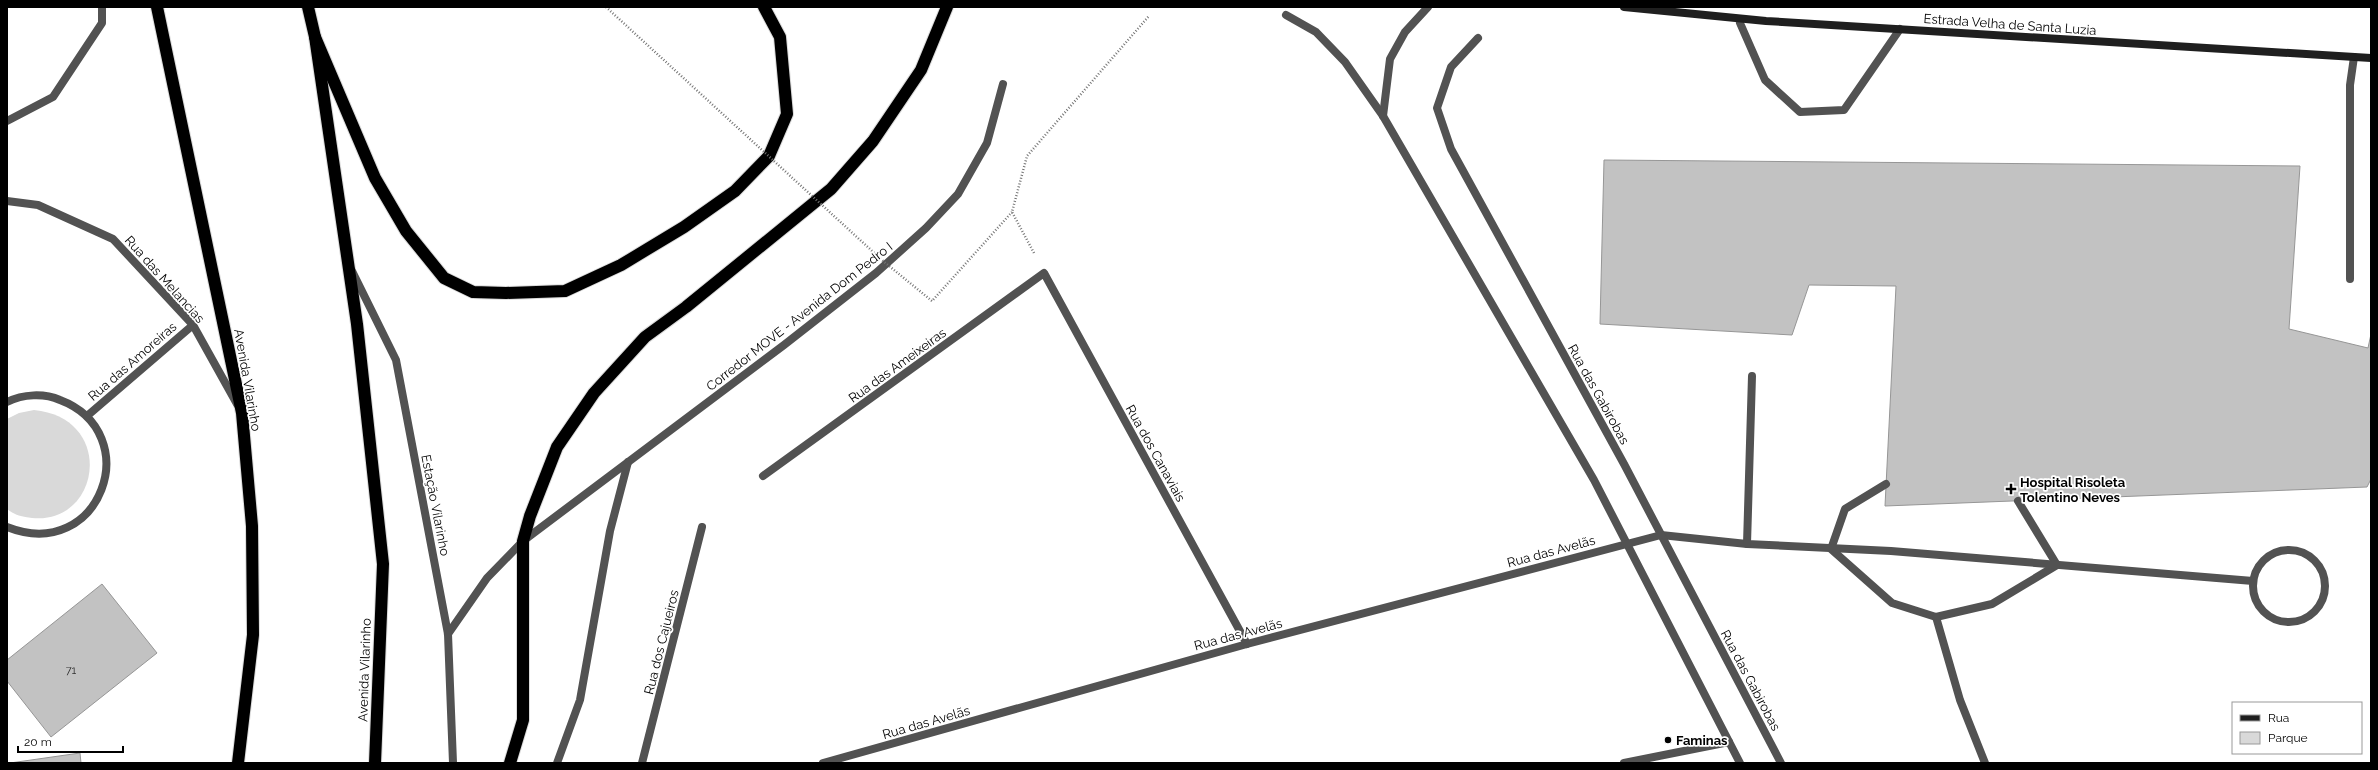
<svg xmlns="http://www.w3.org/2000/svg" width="2378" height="770" viewBox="0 0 2378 770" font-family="Raleway,sans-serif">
<rect width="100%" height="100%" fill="#fff"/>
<path fill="#d9d9d9" d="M34,410C116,418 101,525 32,518C23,517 14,515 7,509V419L19,413Z"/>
<g fill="#c2c2c2" stroke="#969696">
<polygon points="1604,160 2300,166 2289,329 2368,348 2371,334 2371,479 2367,487 1885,506 1896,286 1809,285 1792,335 1600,324"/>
<polygon points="102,584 157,653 51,737 7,681 7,660"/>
<polygon points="80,753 81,763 10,763"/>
</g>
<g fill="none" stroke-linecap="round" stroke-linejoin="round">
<defs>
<g id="highway">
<polyline points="157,7 242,413 252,526 253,635 238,763"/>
<polyline points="308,7 315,37 357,324 383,564 375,763"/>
<polyline points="315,37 375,178 406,231 444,278 473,292 506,293 565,291 621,265 684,227 735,191 769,156 787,114 780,37 764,7"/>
<polyline points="510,763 523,720 523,541 530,516 557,447 594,393 645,337 686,307 831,189 873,141 921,70 947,7"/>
</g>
</defs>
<use href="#highway" stroke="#dbdbdb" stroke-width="14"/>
<polyline stroke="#747474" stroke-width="2.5" stroke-dasharray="1 2" stroke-linecap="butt" points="1034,253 1012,212 1027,156 1149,16"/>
<g stroke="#525252" stroke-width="8">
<polyline points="1740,23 1765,80 1800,112 1844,110 1900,29"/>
<polyline points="352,271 396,360 448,634 453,763"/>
<polyline points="2350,279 2350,85 2354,57"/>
<polyline points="1886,484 1845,509 1831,549 1892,603 1936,617 1992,604 2057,565 2018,501"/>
<polyline points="1661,535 1747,544 1891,551 2253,581"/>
<polyline points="1747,544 1752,376"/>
<circle cx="2289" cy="586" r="36"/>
<polyline points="1936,617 1960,700 1985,763"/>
<polyline points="448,634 487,578 523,541 784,345 876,273 926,228 958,194 987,143 1003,84"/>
<polyline points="557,763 580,700 610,531 628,462"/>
<polyline points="1624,763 1729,742"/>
</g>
<g stroke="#525252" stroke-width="8">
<polyline points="1286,15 1316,32 1345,62 1383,116 1594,480 1740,763"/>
<polyline points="1478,38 1451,67 1437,108 1451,149 1624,464 1781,763"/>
<polyline points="1383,116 1390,59 1405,32 1428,7"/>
<polyline points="7,121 53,97 102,23 102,7"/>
<polyline points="7,201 38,205 113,239 193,325 237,404"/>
<path d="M7,402C23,394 44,393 60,400C147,433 101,564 7,527"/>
<polyline points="87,416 193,325"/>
<polyline points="763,476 1044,273 1247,644"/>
<polyline points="642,763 702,527"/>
<polyline points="823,763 1247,644 1661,535"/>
</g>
<polyline stroke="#1f1f1f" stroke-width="8" points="1624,7 1766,21 2371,58"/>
<use href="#highway" stroke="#000" stroke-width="12"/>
<polyline stroke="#747474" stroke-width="2.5" stroke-dasharray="1 2" stroke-linecap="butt" points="606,7 883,261 932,301 1012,212"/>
</g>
<g fill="#000" stroke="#fff" stroke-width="1.5">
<path d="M2009 483h4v4h4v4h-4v4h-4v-4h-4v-4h4z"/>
<circle cx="1668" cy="740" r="4"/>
</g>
<g text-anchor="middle" stroke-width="3.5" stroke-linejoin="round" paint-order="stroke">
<g font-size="11" fill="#303030">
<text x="71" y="674">71</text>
</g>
<g font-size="13" fill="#000" stroke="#fff">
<text transform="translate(2010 24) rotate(4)" y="5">Estrada Velha de Santa Luzia</text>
<text transform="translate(165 279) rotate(48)" y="5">Rua das Melancias</text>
<text transform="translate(799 316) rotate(-38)" y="5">Corredor MOVE - Avenida Dom Pedro I</text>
<text transform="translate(132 361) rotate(-41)" y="5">Rua das Amoreiras</text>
<text transform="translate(897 365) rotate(-36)" y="5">Rua das Ameixeiras</text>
<text transform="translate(248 380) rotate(80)" y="5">Avenida Vilarinho</text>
<text transform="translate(1599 394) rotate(61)" y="5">Rua das Gabirobas</text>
<text transform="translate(1156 453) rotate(61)" y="5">Rua dos Canaviais</text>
<text transform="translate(436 505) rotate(79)" y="5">Estação Vilarinho</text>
<text transform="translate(1551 551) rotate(-15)" y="5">Rua das Avelãs</text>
<text transform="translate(1238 634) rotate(-15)" y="5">Rua das Avelãs</text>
<text transform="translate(661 642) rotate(-76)" y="5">Rua dos Cajueiros</text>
<text transform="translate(364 670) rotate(-88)" y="5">Avenida Vilarinho</text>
<text transform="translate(1751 680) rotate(62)" y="5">Rua das Gabirobas</text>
<text transform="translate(926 722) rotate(-16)" y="5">Rua das Avelãs</text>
</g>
<g font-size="13" font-weight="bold" fill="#000" stroke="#fff" text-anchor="start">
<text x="2020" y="487">Hospital Risoleta<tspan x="2020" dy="15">Tolentino Neves</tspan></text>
<text x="1676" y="745">Faminas</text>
</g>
</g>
<rect width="2378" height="770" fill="none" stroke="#000000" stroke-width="16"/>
<rect x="2232" y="702" width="130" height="52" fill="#ffffff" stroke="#999999"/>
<rect x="2240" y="715" width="20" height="6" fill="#1f1f1f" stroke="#999999"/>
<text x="2268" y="722" font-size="12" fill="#000000">Rua</text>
<rect x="2240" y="732" width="20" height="12" fill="#d9d9d9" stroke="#999999"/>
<text x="2268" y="742" font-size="12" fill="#000000">Parque</text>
<path d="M18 746v6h105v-6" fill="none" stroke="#000000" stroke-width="2"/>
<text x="24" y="746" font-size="12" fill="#000000" stroke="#ffffff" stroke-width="3" paint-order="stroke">20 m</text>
</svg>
